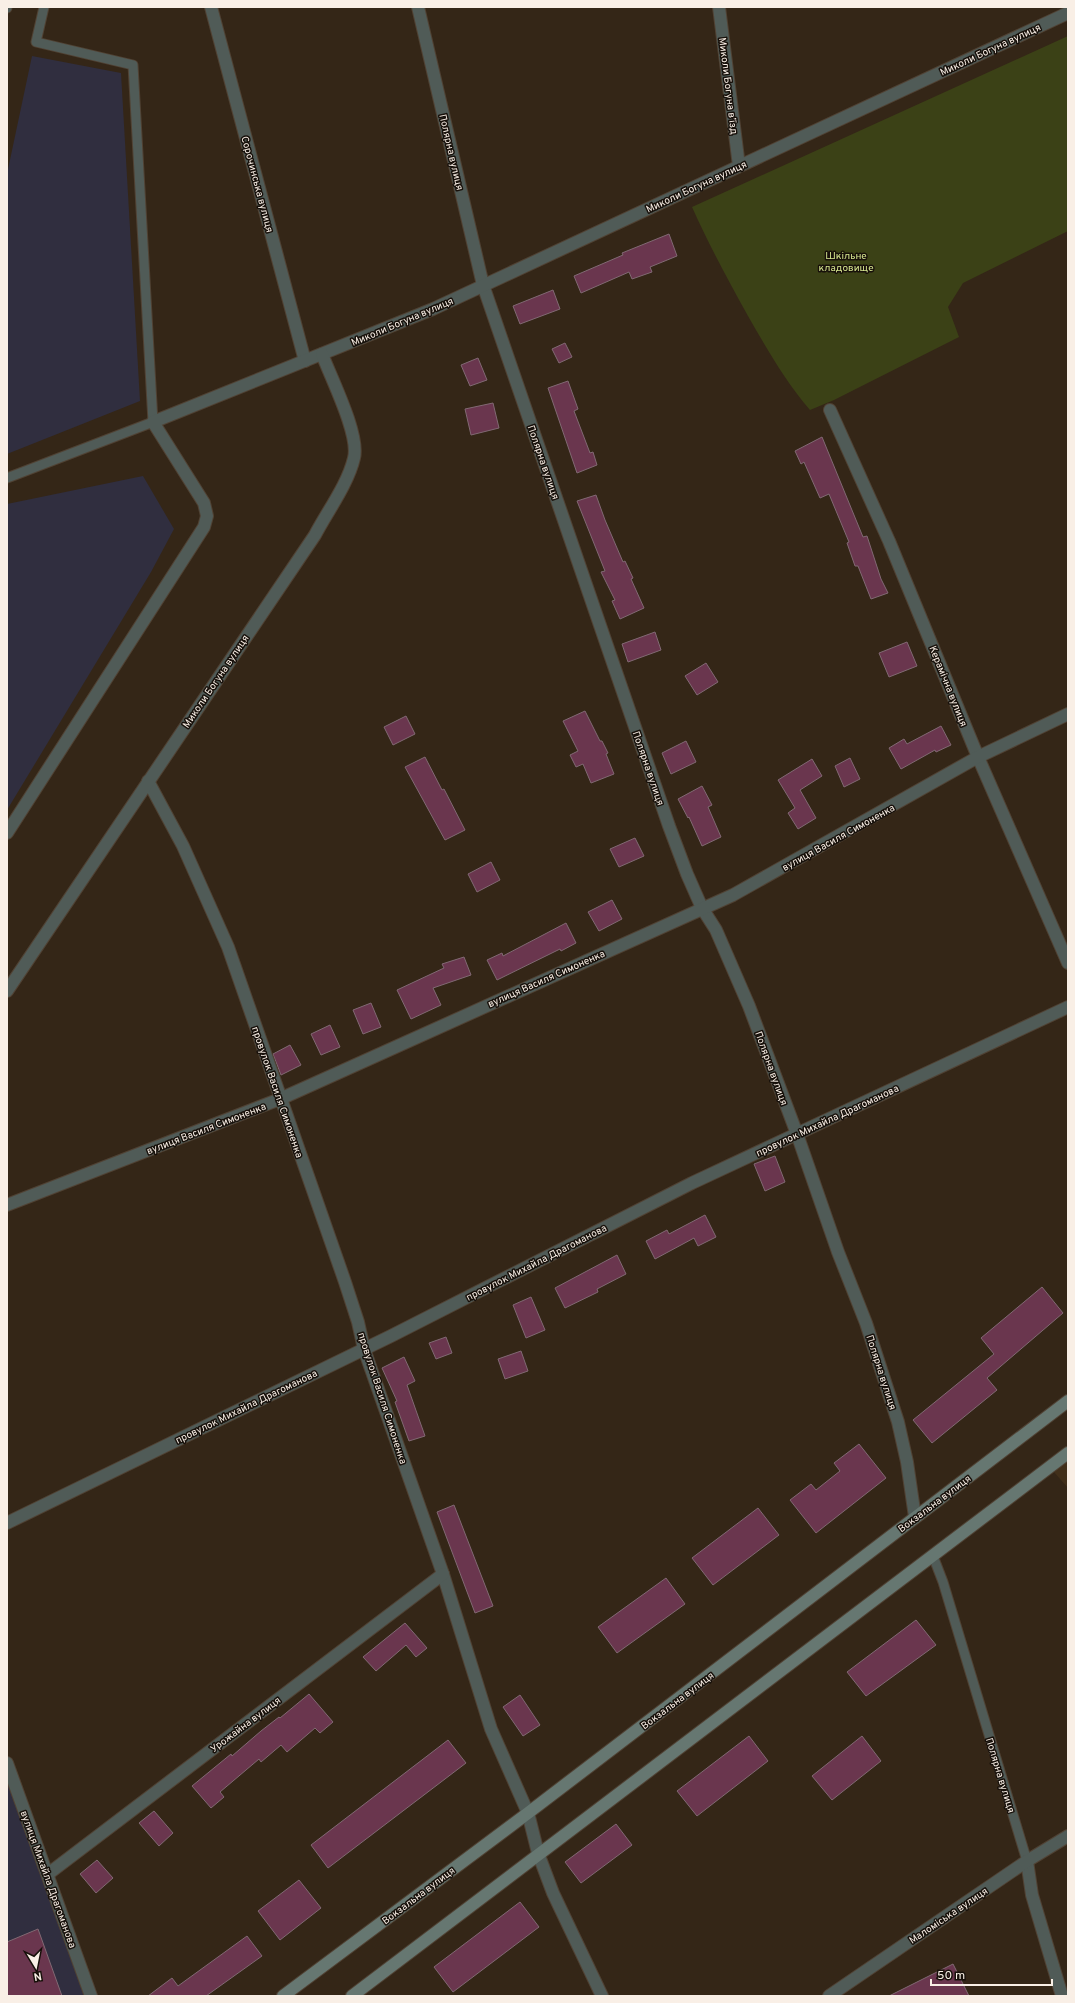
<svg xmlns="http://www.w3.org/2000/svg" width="1075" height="2003" viewBox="0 0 1075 2003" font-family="Overpass,sans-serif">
<rect width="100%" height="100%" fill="#342617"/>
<g fill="#302e3f">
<polygon points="32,56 121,73 140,401 7,454 7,174"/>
<polygon points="143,476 174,529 151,572 7,810 7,504"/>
<polygon points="7,1766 90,1996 7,1996"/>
</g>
<polygon fill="#412f1a" points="1068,1460 1068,1488 1053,1471"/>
<path fill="#3b4116" d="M1068,36V231L963,283L948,307L959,337L834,400L810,410C785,381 767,349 748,316C728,280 709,245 692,207Z"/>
<g fill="#6a364e" stroke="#816973">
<polygon points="669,234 677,256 650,267 652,272 632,279 629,272 581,293 574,276 623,255 622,253"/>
<polygon points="553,290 560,309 520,324 513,306"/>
<polygon points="565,343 572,357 559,363 552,349"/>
<polygon points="478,358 487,380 470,386 461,365"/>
<polygon points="568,381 578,409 574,411 590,453 593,452 597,465 577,473 548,388"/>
<polygon points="493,403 499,428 471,435 465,409"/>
<polygon points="822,437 863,537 867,536 881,579 888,593 871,599 858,566 855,566 847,543 849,542 829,494 820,498 804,462 801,464 795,451"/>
<polygon points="596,495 605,520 623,562 625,561 633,578 631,579 644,608 620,619 612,601 615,600 601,572 605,571 577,501"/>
<polygon points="655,632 661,650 628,662 622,644"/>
<polygon points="907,642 917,666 889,677 879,653"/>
<polygon points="706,663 718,682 697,695 685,676"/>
<polygon points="585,711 600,741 602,741 608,753 606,754 614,774 591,783 583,764 576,767 570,755 578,751 563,721"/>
<polygon points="406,716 415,734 393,745 384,727"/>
<polygon points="941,726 951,745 936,752 935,750 901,769 889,748 904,739 907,744"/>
<polygon points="686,741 696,762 671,774 662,753"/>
<polygon points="425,757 442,790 444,789 465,830 445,840 405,767"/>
<polygon points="850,758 860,779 844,787 835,766"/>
<polygon points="812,759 822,776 800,790 816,818 798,829 788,813 795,808 778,780"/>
<polygon points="702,786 712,805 708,807 721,837 702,846 689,817 688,818 678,799"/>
<polygon points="635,838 644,856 619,867 610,849"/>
<polygon points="491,862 500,880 477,892 468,874"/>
<polygon points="612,900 622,919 599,931 588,912"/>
<polygon points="566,923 576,943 561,951 560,949 497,980 487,960 502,953 503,956"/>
<polygon points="464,957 471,975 433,988 441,1005 411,1019 397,990 444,968 442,964"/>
<polygon points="371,1003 381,1027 363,1034 353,1010"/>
<polygon points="330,1025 340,1047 321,1055 311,1034"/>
<polygon points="290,1045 301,1065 281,1075 273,1054"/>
<polygon points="775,1156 785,1182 765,1191 754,1164"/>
<polygon points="705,1215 716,1237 698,1246 694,1238 655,1259 646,1241 667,1230 669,1234"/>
<polygon points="617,1255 626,1274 597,1289 598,1292 565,1308 555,1288"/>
<polygon points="1042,1287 1063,1313 987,1378 997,1390 932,1443 913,1420 994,1354 981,1338"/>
<polygon points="531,1297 545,1330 526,1338 513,1305"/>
<polygon points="446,1337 452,1353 436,1359 429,1343"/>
<polygon points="521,1351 528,1371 505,1379 498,1359"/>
<polygon points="404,1357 415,1381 407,1385 425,1436 409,1441 395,1402 397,1401 382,1368"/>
<polygon points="859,1444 886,1478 816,1533 790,1500 811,1484 816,1490 840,1471 834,1463"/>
<polygon points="454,1505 493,1606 475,1613 437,1512"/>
<polygon points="758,1508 779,1535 713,1585 692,1558"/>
<polygon points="666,1578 685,1604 617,1653 598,1627"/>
<polygon points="916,1620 936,1645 866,1696 847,1672"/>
<polygon points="405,1623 427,1648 416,1657 406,1645 376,1671 363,1657"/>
<polygon points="309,1694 333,1722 320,1733 315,1728 287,1752 281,1745 261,1762 259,1759 220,1792 224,1797 211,1808 192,1786 231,1754 232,1756 261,1731 279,1717 280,1718"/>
<polygon points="520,1695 540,1725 523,1736 503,1707"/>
<polygon points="749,1736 768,1761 697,1816 677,1791"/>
<polygon points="862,1736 881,1761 832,1800 812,1776"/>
<polygon points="448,1740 466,1763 328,1868 311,1845"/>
<polygon points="154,1811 173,1833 159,1846 139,1823"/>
<polygon points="616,1824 632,1845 581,1883 565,1862"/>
<polygon points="97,1860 113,1878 96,1893 80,1874"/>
<polygon points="299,1880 321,1908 280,1940 258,1911"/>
<polygon points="520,1902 539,1927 453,1992 434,1967"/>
<polygon points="38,1929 62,1996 7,1996 7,1942"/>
<polygon points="247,1936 262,1956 206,1996 148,1996 172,1978 178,1986"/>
<polygon points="953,1964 969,1996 889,1996"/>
</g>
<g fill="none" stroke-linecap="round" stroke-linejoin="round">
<defs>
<g id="lane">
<polyline points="7,8 7,7"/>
<polyline points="7,478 153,422 133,65 36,42 44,7"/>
<polyline points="933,1556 943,1582 1027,1861"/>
</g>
<g id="street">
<polyline points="211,7 305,361"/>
<polyline points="418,7 483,285 669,826 687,874 702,908 716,930 749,1006 797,1134 838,1252 866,1323 898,1422 907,1462 915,1517"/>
<polyline points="719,7 739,166"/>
<polyline points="830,410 889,541 978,757 1068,963"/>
<polyline points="148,781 183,846 228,947 345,1282 358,1322 364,1349 443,1574 491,1729 528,1813 538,1853 553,1893 602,1996"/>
<polyline points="7,833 204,527 207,516 204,503 153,422 433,309 1068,13"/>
<path d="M7,991L315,535C327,512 348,484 354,458C360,435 331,378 322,354"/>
<polyline points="7,1205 280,1099 733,895 978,757 1068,714"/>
<polyline points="7,1523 391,1336 692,1183 1068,1007"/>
<polyline points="7,1763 91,1996"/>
<polyline points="1027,1861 1032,1895 1062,1996"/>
<polyline points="48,1874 443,1574"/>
<polyline points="829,1996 1027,1861 1068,1836"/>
</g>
<g id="secondary">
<polyline points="283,1996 528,1813 1068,1401"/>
<polyline points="352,1996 1068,1453"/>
</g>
</defs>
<use href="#lane" stroke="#504234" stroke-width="11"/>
<use href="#street" stroke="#504234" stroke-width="14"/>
<use href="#secondary" stroke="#504234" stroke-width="14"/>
<use href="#lane" stroke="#505b57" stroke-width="9"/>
<use href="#street" stroke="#505b57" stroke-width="12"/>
<use href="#secondary" stroke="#667771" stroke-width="12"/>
</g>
<g text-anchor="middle" stroke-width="3" stroke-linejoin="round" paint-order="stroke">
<g font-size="10" fill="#f9efe6" stroke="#17100a">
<text transform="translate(990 49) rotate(-25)" y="4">Миколи Богуна вулиця</text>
<text transform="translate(729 86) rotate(83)" y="4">Миколи Богуна в’їзд</text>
<text transform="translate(452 152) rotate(77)" y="4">Полярна вулиця</text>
<text transform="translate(258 184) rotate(75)" y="4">Сорочинська вулиця</text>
<text transform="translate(696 186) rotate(-25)" y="4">Миколи Богуна вулиця</text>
<text transform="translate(402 321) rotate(-23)" y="4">Миколи Богуна вулиця</text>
<text transform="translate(544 462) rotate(71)" y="4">Полярна вулиця</text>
<text transform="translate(215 681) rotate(-56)" y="4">Миколи Богуна вулиця</text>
<text transform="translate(949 686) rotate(68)" y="4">Керамічна вулиця</text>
<text transform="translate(649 768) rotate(71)" y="4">Полярна вулиця</text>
<text transform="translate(838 837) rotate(-29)" y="4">вулиця Василя Симоненка</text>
<text transform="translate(546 978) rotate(-24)" y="4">вулиця Василя Симоненка</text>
<text transform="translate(772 1068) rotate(70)" y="4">Полярна вулиця</text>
<text transform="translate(278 1092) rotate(71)" y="4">провулок Василя Симоненка</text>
<text transform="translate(827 1120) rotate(-25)" y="4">провулок Михайла Драгоманова</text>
<text transform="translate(206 1128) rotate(-21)" y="4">вулиця Василя Симоненка</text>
<text transform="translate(536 1262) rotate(-27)" y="4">провулок Михайла Драгоманова</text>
<text transform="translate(882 1372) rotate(72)" y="4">Полярна вулиця</text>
<text transform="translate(383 1398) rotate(72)" y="4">провулок Василя Симоненка</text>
<text transform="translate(246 1406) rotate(-26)" y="4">провулок Михайла Драгоманова</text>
<text transform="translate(934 1503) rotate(-37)" y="4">Вокзальна вулиця</text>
<text transform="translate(677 1700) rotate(-37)" y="4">Вокзальна вулиця</text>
<text transform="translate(245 1724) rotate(-37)" y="4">Урожайна вулиця</text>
<text transform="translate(1001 1775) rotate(73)" y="4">Полярна вулиця</text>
<text transform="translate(49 1879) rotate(70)" y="4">вулиця Михайла Драгоманова</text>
<text transform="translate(418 1895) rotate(-37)" y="4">Вокзальна вулиця</text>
<text transform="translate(948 1915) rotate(-34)" y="4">Маломіська вулиця</text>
</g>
<g font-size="10" fill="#d7e690" stroke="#17100a">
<text x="846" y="259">Шкільне<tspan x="846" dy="12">кладовище</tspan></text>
</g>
</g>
<rect width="1075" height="2003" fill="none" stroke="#f9efe6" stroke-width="16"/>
<g transform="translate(36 1967) rotate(170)" stroke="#17100a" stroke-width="3" paint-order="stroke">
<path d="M0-3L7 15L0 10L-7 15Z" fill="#f9efe6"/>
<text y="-6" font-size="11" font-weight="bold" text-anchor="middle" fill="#f9efe6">N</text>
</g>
<path d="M931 1979v6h121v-6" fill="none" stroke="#f9efe6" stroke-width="2"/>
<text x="937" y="1979" font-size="12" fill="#f9efe6" stroke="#17100a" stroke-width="3" paint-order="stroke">50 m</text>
</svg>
